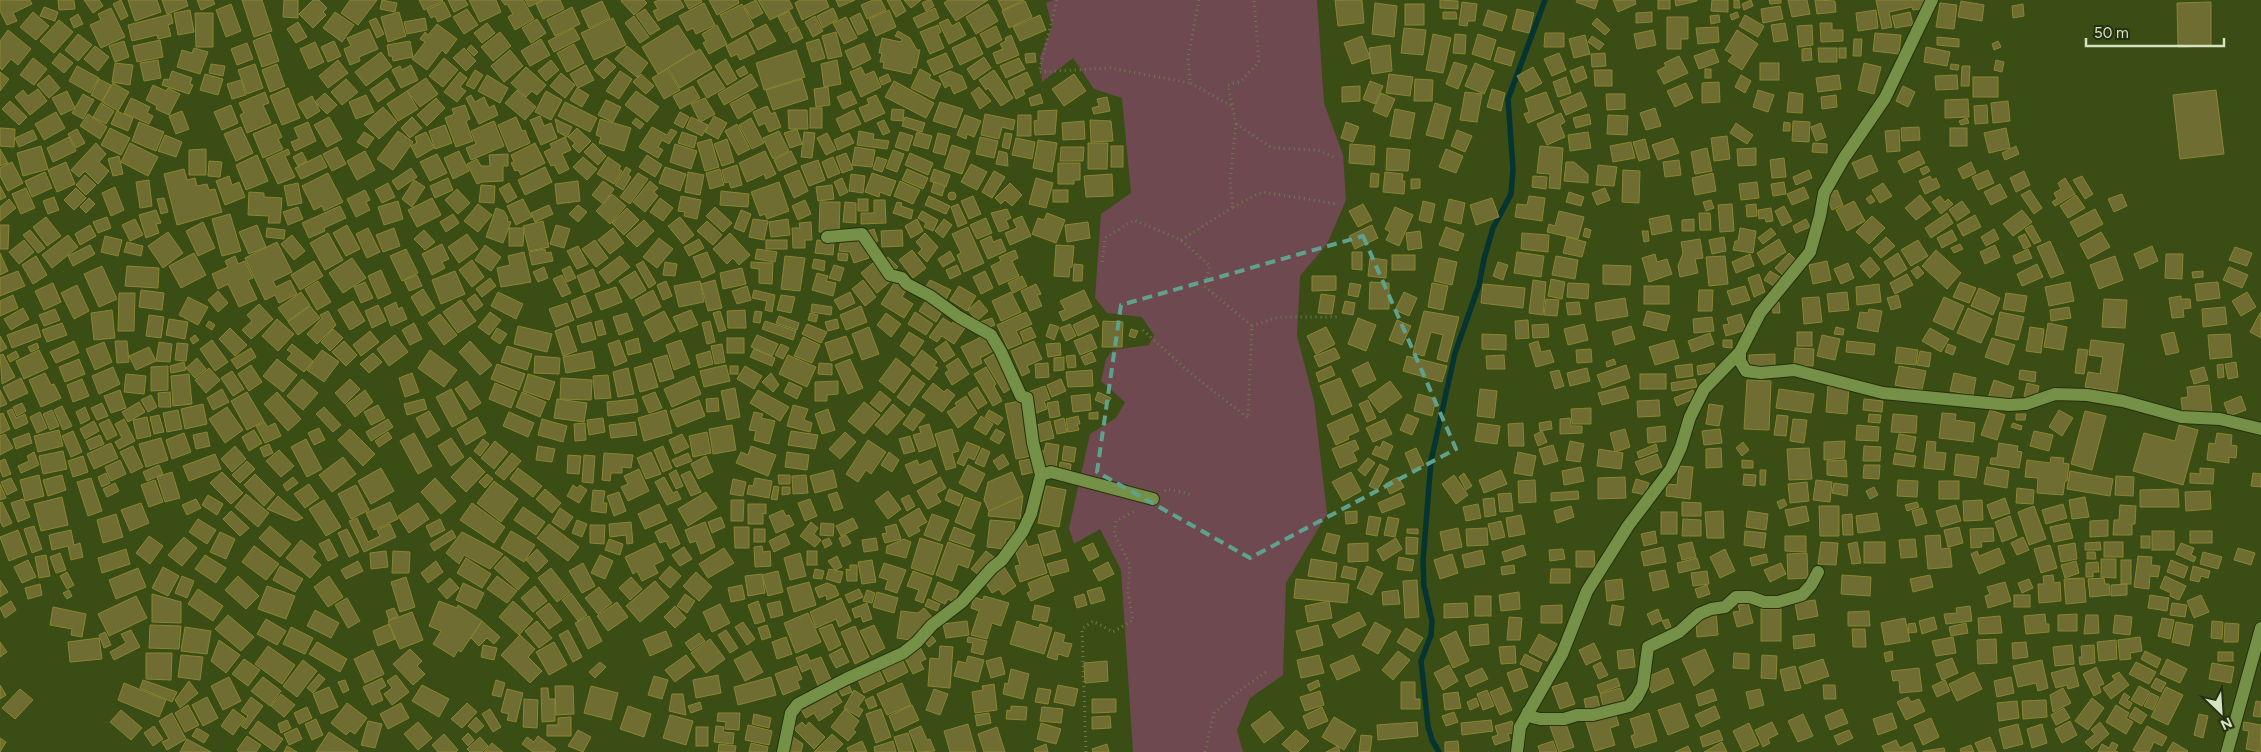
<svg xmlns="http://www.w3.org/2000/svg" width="2261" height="752" viewBox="0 0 2261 752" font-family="Figtree,sans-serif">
<rect width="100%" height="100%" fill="#3a4d15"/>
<polygon fill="#6e4950" points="1054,0 1317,0 1324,103 1343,155 1346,200 1327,244 1300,276 1297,336 1314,401 1327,514 1286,583 1283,675 1250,698 1237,730 1243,752 1133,752 1121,570 1100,529 1074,544 1069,528 1090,434 1116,418 1125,402 1101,381 1106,359 1113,350 1149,345 1154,335 1142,317 1107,313 1095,298 1101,214 1131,193 1122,98 1094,89 1073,58 1042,82 1040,57 1052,26 1046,3"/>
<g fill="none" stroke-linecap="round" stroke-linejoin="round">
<polyline stroke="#063531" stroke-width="5.5" points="1439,752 1432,740 1428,726 1421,661 1431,635 1432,621 1424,586 1423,561 1431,461 1455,353 1479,285 1484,259 1493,228 1511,194 1513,169 1508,99 1545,0"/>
</g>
<g fill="#706d32" stroke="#8a8532">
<polygon points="0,0 30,0 32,4 13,13 17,21 7,25 0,11"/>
<polygon points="58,0 74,0 75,9 59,10"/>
<polygon points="84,0 99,0 103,6 93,13"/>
<polygon points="121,0 128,16 121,20 113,4"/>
<polygon points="128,0 157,0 161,12 135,21"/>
<polygon points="162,0 186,0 188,6 167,14"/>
<polygon points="197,0 213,0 215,4 201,10"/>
<polygon points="242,0 262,0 272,31 254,37"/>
<polygon points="284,0 298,0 298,18 283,17"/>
<polygon points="313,0 319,0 327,8 323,12 326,15 313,28 299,14"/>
<polygon points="350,0 377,0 358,25 341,13"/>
<polygon points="382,0 397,3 395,12 380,9"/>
<polygon points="419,0 442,0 443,1 424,10"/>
<polygon points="448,0 465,0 468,5 454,12"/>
<polygon points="469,0 496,0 501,12 480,22"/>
<polygon points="501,0 523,0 534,19 515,30 508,17 513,14 507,4 505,5"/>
<polygon points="525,0 543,0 529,7"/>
<polygon points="544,0 560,0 564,9 543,19 536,4"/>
<polygon points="622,0 644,0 647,3 634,15 621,1"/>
<polygon points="659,0 680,0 684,7 658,21 653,11 658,9 654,2"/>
<polygon points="684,0 701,0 702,2 689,9"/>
<polygon points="709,0 738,0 739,3 717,15"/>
<polygon points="756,0 763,13 752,19 744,6"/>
<polygon points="758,0 789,0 793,8 770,20"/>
<polygon points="800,0 826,0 829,7 802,20 795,3"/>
<polygon points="836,0 855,0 839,7"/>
<polygon points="873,0 881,0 886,10 867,19 861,5"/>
<polygon points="887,0 900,0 906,11 896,17"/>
<polygon points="904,0 921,0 911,8"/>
<polygon points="928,0 931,0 934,6 926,11 922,3"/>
<polygon points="948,0 988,0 956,21 944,3"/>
<polygon points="998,0 1024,0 1003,10"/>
<polygon points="1335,0 1362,0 1364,23 1338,26"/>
<polygon points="1440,0 1458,1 1458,9 1440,8"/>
<polygon points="1577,0 1598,0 1595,9 1576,2"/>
<polygon points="1613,0 1635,0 1636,4 1618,12"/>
<rect x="1658" y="0" width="12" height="9"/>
<polygon points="1675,0 1697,0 1697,1 1676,6"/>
<polygon points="1712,0 1728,0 1728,12 1711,11"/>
<polygon points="1734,0 1739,0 1740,8 1734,8"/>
<polygon points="1751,0 1753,6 1744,10 1742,4"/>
<polygon points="1769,0 1781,0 1781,3 1770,4"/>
<polygon points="1788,0 1807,0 1810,14 1792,17"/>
<polygon points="1815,0 1835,1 1836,12 1817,14"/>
<polygon points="1876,0 1924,0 1926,8 1913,10 1912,7 1889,12 1892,27 1882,29"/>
<polygon points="602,1 610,18 589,28 581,11"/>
<polygon points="1025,1 1032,17 1009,28 1002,11"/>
<polygon points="1961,1 1984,5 1982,21 1958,17"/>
<polygon points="444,2 451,16 438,22 435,16 431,18 427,10"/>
<polygon points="1462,2 1477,4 1475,21 1468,21 1467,26 1459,25"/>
<polygon points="2211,2 2211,46 2178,47 2177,3"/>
<polygon points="704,3 715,25 696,34 693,28 687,31 679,16"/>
<polygon points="1375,3 1397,6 1394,37 1372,34"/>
<polygon points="1940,3 1957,5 1954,29 1936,27"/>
<polygon points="231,4 241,31 226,37 216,10"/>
<polygon points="742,4 754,26 732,38 720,15"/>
<polygon points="988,4 998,21 976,34 966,17"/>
<rect x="1405" y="4" width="19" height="21"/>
<polygon points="2023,4 2024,16 2013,18 2012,6"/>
<polygon points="1780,6 1783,19 1763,23 1761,9"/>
<polygon points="44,7 58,12 55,21 40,16"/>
<polygon points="572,7 580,24 555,36 547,20"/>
<polygon points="111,8 125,37 101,48 90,25 101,20 98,14"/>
<polygon points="833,8 838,19 823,28 817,16"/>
<polygon points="935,8 939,18 918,28 913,18"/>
<polygon points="467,9 478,25 464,34 453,17"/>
<polygon points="645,9 660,29 650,35 636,15"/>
<polygon points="1517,9 1534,13 1529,33 1512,29"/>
<polygon points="190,10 194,32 178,35 174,13"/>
<polygon points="889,10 896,27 876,36 869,19"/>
<polygon points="1488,10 1507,16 1502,31 1483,25"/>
<polygon points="1876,10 1878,28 1858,31 1856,13"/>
<polygon points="789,11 797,27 786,32 778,17"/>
<polygon points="33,12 49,26 36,40 20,27"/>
<polygon points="335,12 354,25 342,42 323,28"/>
<polygon points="399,12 406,36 388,42 381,17"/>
<polygon points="1443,12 1456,12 1457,19 1443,19"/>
<polygon points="1652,12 1652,22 1636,23 1636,13"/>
<polygon points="1737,12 1739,17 1732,20 1730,15"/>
<polygon points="1910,12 1913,25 1895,28 1892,16"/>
<polygon points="195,13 213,13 213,47 196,47"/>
<polygon points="860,13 868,30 858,35 850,18"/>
<polygon points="78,14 83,24 74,28 70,19"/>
<polygon points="171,14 173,23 168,25 171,36 158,39 157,35 132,41 128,25"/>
<polygon points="1040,15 1046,30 1020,41 1013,27"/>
<polygon points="1719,15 1720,22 1711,24 1710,16"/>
<polygon points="1745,15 1764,26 1758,37 1739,26"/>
<polygon points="634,16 649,37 640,43 625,23"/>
<polygon points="815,16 823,31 813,37 805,22"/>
<polygon points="846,17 857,38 844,44 833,23"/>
<polygon points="1667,17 1688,17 1688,39 1681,39 1681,49 1667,49"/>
<polygon points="376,18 384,34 377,38 369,21"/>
<polygon points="425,18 427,30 407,34 404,22"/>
<polygon points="613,18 626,45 594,60 581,33"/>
<polygon points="1597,18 1610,30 1605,35 1592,24"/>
<polygon points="537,19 546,33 531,43 522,28"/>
<polygon points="948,19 952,26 959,22 966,35 949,44 939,23"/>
<polygon points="59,20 73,32 54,53 40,41"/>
<polygon points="298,22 307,37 296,43 287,29"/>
<polygon points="487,23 495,33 482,43 474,33"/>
<polygon points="1785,23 1788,40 1774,42 1771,25"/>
<polygon points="1820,23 1832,23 1832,30 1843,30 1843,41 1821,42"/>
<polygon points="437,24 457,39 446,54 442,50 427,70 412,59 425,42 420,39 425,32 428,35"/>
<polygon points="766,24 776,41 758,50 749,33"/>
<polygon points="678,25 695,51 658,74 642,47"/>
<polygon points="717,25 727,44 709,54 703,43 706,41 702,34"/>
<polygon points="938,25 941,32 938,34 944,48 930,54 920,32"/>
<polygon points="1812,25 1813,45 1799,47 1797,26"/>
<polygon points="996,26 1002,40 987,48 980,34"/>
<polygon points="798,27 803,38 793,43 788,33"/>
<polygon points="1718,27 1719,42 1698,44 1696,28"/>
<polygon points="574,28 580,39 554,52 548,41"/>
<polygon points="1404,28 1426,30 1423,55 1401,53"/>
<polygon points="369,29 378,49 359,57 360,61 350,65 344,49 351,46 347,38"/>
<polygon points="8,30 31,49 18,65 11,59 2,70 0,68 0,41"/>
<polygon points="1653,30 1656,45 1637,49 1634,34"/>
<polygon points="1737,30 1758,44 1742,70 1728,61 1733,55 1725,50"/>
<polygon points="898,31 910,38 917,50 920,50 916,68 913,67 911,74 883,68 884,62 880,62 882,53 879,53 882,38 901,42 902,39 895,36"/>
<polygon points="500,32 511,46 493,61 481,47"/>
<polygon points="836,32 842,56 828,59 822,36"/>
<polygon points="1545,33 1564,33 1564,47 1544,47"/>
<polygon points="1875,33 1901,35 1899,54 1873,51"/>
<polygon points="78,34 92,45 78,61 65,50"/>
<polygon points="270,34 279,61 262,67 253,41"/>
<polygon points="1433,34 1451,38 1443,73 1426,70"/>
<polygon points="1455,34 1466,35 1465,54 1453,53"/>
<polygon points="1478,34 1496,40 1490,60 1472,54"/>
<polygon points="746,35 755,53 740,60 737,54 731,57 726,46"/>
<polygon points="1011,35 1019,55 997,64 993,53 1003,49 1000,44 1006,41 1005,38"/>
<polygon points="1585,35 1590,54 1574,58 1569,39"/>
<polygon points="1362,36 1370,58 1352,64 1344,43"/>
<polygon points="1592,36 1604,44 1599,50 1588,42"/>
<polygon points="975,37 983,54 960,65 952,48"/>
<polygon points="1937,37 1959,39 1959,47 1937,45"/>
<polygon points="541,39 550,55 530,66 521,51"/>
<polygon points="819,39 825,58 812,62 806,43"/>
<polygon points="1854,39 1862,39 1861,56 1853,56"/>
<polygon points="160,40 163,57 137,62 133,46"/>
<polygon points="124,41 129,57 115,62 109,46"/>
<polygon points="334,41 341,56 328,62 321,47"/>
<polygon points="410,41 413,57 393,61 392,56 389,56 387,45"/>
<polygon points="1998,41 2001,47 1994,50 1992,44"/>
<polygon points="315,42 324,62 309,69 300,49"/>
<polygon points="247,43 253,59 237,65 231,49"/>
<polygon points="864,43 871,59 853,68 845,51"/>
<polygon points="574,44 584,63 567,72 557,53"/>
<polygon points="471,45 478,52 474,56 467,49"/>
<polygon points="1390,45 1392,71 1372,74 1369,48"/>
<polygon points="95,46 109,57 98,71 84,59"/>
<polygon points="627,46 648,63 637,77 615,59"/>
<polygon points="1498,47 1515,52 1511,66 1494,61"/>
<polygon points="1926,47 1950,52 1947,66 1924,62"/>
<polygon points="194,48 208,52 200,74 177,67 182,50 192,53"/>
<polygon points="464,48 476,61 466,71 453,58"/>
<polygon points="1811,48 1812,60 1802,61 1802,49"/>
<polygon points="1818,48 1837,48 1837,62 1819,62"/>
<rect x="1839" y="48" width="7" height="10"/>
<polygon points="700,49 712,68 680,88 668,68"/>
<polygon points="1714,49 1719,62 1699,69 1694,56"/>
<polygon points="510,50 523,66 504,82 491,66"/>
<polygon points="796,50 805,77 764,90 756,63"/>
<polygon points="381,52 392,67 366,86 355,72"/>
<polygon points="60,53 73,63 64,73 52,63"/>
<polygon points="946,53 953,67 934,75 927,61"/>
<polygon points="1035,53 1036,62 1026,63 1025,54"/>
<polygon points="1559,53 1566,70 1552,76 1544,59"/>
<polygon points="1605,53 1606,66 1592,67 1591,54"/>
<polygon points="1679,56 1688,73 1664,84 1657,71 1666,66 1664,63"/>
<polygon points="984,57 991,68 974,80 967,69"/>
<polygon points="33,58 47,69 34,85 20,75"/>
<polygon points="444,58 458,70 443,87 429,76"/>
<polygon points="606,58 616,67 604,79 594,70"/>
<polygon points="1019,58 1025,69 1006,78 1000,66"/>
<polygon points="726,59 737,79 727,85 715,66"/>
<polygon points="158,60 161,78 144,81 140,63"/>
<polygon points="338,60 348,73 328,88 319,76"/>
<polygon points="551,60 559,70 546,81 538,71"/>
<polygon points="837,60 841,84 824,87 821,64"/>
<polygon points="1996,60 2004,62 2002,72 1994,70"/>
<polygon points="1454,62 1467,66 1458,89 1446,84"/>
<polygon points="115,63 133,65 130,85 112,82"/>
<polygon points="1475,63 1494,71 1484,94 1465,86"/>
<rect x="1760" y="63" width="19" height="17"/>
<polygon points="1864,63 1881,67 1874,94 1858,90"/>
<polygon points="211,64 225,66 223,76 209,73"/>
<polygon points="255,64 263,88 247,94 238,70"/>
<polygon points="277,64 285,86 270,92 262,70"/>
<polygon points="1951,64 1959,65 1958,70 1950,69"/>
<polygon points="411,65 418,80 401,88 392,70 400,66 402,70"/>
<polygon points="586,65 594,80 578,88 570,74"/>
<polygon points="77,66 99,78 90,93 69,81"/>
<polygon points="744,66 748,73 740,77 736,71"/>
<polygon points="1583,66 1587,78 1575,83 1570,71"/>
<polygon points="1962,66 1970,66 1969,86 1961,86"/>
<polygon points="526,67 546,85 537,95 532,91 526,97 511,83"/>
<polygon points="861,67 865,75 874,71 881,87 861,97 850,72"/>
<polygon points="1533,67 1542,83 1526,92 1517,76"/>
<polygon points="667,69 680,90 664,99 652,78"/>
<polygon points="920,69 931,75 929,78 941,84 934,99 911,88"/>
<rect x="1705" y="69" width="6" height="9"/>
<polygon points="475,70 483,75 474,89 466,85"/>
<polygon points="994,70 1013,98 1001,106 988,88 986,90 979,80"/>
<polygon points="1594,70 1612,70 1612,86 1595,86"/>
<polygon points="172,71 192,78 190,84 193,85 189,94 162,85 164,79 169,80"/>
<polygon points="620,71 632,79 619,99 606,91"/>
<polygon points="714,71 725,88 707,98 697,81"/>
<polygon points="950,71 962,76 967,88 954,94 950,85 945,88 939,76"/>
<polygon points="0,72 9,79 0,91"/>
<polygon points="460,72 467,78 460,87 466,91 457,102 444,92"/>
<polygon points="1027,72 1033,85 1023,90 1025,94 1016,99 1008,81"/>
<polygon points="561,73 575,85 565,98 550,86"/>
<polygon points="205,74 223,79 218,95 200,90"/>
<polygon points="641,74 654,86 646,94 633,82"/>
<polygon points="751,74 758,86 724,105 718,94"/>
<polygon points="888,74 891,81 882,85 879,78"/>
<polygon points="1074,74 1086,91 1064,106 1052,89"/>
<polygon points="1389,74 1413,77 1410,96 1386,93"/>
<polygon points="49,75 60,88 49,98 37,85"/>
<polygon points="487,75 508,88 500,103 478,91"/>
<polygon points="1741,75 1751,81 1745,93 1735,87"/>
<polygon points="1839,75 1841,89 1818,92 1816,78"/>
<polygon points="1957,75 1958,89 1936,90 1935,76"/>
<polygon points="1566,77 1571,93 1558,97 1553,82"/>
<rect x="1973" y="77" width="25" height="20"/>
<polygon points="387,78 395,90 378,102 370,90"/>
<polygon points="426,78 438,94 420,107 407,91"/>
<polygon points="99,79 111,85 102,101 91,95"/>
<polygon points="346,79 358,92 342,105 331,92"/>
<polygon points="802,79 808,99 773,110 766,90"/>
<polygon points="1415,79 1433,80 1432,101 1414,101"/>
<polygon points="241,80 246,95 232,99 227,84"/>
<polygon points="894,81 934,103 926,118 885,97"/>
<polygon points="1370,81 1383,86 1375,104 1363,99"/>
<polygon points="1719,82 1720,102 1702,103 1702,83"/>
<polygon points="113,83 129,92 118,111 102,102"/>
<polygon points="1686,83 1693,98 1675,107 1667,91"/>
<polygon points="153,85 166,91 168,88 180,94 169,115 156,109 157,106 146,100"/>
<polygon points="693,86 700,98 680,109 673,96"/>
<polygon points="1360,86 1360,101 1342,102 1342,87"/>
<polygon points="1903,86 1915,92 1908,107 1896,101"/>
<polygon points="828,87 830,105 816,107 814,89"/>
<polygon points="979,87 991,101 980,109 971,93"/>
<polygon points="288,88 300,118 282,125 270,96"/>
<polygon points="577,88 589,95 582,107 570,100"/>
<polygon points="38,89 47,101 30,115 15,97 23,90 28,96"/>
<polygon points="1492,89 1505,93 1501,111 1487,107"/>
<polygon points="517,90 536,107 525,120 505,103"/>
<polygon points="1758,90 1774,95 1768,112 1753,107"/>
<polygon points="2216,90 2224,154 2180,159 2173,95"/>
<polygon points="67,91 75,108 61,115 52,98"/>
<polygon points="407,91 418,109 398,121 387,104"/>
<polygon points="546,91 562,100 551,120 535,112"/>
<polygon points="636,91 659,107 647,122 625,105"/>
<polygon points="851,91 857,103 843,109 837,97"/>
<polygon points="265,92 269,103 263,105 271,123 247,133 240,115 244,113 239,103"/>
<polygon points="1465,92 1482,94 1477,122 1460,120"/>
<polygon points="1546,92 1554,112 1528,123 1524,114 1529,112 1525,99"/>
<polygon points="1581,92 1587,106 1566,115 1560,101"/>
<polygon points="1789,92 1803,94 1802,113 1787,112"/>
<polygon points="325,93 337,105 327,114 315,102"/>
<polygon points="1381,93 1395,99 1387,117 1373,111"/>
<polygon points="83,94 94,100 83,119 72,113"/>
<polygon points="748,94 756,108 738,119 730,104"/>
<polygon points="1040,94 1043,103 1031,106 1029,98"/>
<polygon points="1606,94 1625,94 1625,109 1607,110"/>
<polygon points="366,95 374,112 356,119 349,102"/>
<polygon points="471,95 475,102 484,97 489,108 494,105 498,115 479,124 466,98"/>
<polygon points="876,95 885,113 865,122 859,108 869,104 867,99"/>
<polygon points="1836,95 1837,107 1822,109 1821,97"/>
<polygon points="312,96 320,111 307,119 298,104"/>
<polygon points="1107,97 1110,111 1094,114 1092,108 1099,106 1097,99"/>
<polygon points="131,98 150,107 147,113 153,116 149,124 124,113"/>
<polygon points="436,98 445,108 427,126 417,115"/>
<polygon points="705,98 715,114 700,122 691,104"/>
<polygon points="1968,99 1969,117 1945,118 1945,100"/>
<polygon points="606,100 621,107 613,122 598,115"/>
<polygon points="10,101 27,117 19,125 2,109"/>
<polygon points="2008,101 2010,121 1993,123 1991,103"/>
<polygon points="565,102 597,118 590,132 558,116"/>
<polygon points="940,102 963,109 956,128 933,121"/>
<polygon points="101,103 114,111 106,124 93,117"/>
<polygon points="1435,103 1451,108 1443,139 1426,135"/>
<polygon points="231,105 238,123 222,130 214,112"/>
<polygon points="465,105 470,119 466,121 473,141 456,147 445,118 454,114 452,109"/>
<polygon points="1987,105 1988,123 1975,124 1974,106"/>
<polygon points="767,106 771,114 775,112 781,127 769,132 765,123 759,126 753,112"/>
<polygon points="383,107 397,122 379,139 364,124"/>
<rect x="810" y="108" width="12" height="20"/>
<polygon points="1655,108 1661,126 1646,130 1640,113"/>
<polygon points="892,109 904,110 903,121 891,120"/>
<polygon points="1395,109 1415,113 1410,139 1390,136"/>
<polygon points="788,110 807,110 808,129 789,129"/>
<polygon points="854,110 861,124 842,132 836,119"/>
<polygon points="1057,110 1055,134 1035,135 1034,121 1038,120 1038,111"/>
<polygon points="117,111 133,118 128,131 111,124"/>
<polygon points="182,111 189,129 176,134 169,116"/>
<polygon points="56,112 65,128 44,140 35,124"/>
<polygon points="680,112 689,117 683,128 674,123"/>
<polygon points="1561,113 1565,122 1560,125 1565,137 1547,145 1537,124"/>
<polygon points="88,114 107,127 100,139 80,126"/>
<polygon points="985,114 1015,120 1013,130 1002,127 999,139 981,135"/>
<polygon points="1589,114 1591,124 1576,128 1573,118"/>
<polygon points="965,115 981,121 974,137 967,134 966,139 957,135"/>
<polygon points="1018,115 1031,115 1031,136 1017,136"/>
<polygon points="1608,115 1628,116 1627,135 1607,134"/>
<polygon points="540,116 544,126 551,123 557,138 541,145 530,120"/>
<polygon points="714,116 727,123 718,139 705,132"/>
<polygon points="329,117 342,139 327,147 314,125"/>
<polygon points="412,117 422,128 410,138 401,128"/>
<polygon points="516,117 522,131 525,130 530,143 509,152 498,125"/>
<polygon points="691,117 708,125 702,136 686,128"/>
<polygon points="905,117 925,123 922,132 902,126"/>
<polygon points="636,118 644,124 640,129 632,123"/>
<polygon points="751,118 764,143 752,149 739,125"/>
<polygon points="1967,118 1969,123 1961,125 1959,121"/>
<polygon points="555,119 572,127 567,137 558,132"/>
<polygon points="600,119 631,128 624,151 599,143 601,137 596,135"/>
<polygon points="884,120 890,132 883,135 877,123"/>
<polygon points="1090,120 1111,121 1113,141 1091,142"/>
<polygon points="494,121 504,146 471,160 466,148 476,144 471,131"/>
<polygon points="1084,121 1085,139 1063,140 1062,123"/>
<polygon points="1793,121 1810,122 1809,142 1792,141"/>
<polygon points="139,122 164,132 156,151 132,141"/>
<polygon points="308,122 316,141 295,151 291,142 299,139 294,128"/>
<polygon points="1346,122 1359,127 1353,142 1341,138"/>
<polygon points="1784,122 1790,123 1790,131 1783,131"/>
<polygon points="1736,123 1753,135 1747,144 1730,133"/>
<polygon points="1821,123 1826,137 1816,141 1811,127"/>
<polygon points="276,124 282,137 278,139 283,149 263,158 253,134"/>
<polygon points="737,124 750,149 738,155 725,131"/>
<polygon points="445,125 452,143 435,149 429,131"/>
<polygon points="241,127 253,153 236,161 224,134"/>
<polygon points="652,127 667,135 671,129 677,132 669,144 662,140 658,147 663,150 658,158 639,147"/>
<polygon points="1919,127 1920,140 1902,141 1901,128"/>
<polygon points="0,128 15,129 14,147 0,146"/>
<polygon points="110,128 130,138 121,155 101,145"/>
<polygon points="577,128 591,141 579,153 572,146 575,143 568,137"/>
<rect x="1950" y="128" width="17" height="18"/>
<polygon points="2006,128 2010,148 1989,153 1984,133"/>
<polygon points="77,129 85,143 76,148 68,134"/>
<polygon points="797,129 802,144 790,148 784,133"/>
<polygon points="33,130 37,139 19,147 15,138"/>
<polygon points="1457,130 1472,136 1465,152 1451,146"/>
<polygon points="1899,130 1900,151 1887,152 1885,131"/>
<polygon points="398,131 413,142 393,170 377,159"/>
<polygon points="779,131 789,151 773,159 763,138"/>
<polygon points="859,131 874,134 873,139 889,141 887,149 857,145"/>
<polygon points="364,132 374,138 367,148 357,142"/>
<polygon points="426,132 434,148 417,158 411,146 417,143 415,137"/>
<polygon points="682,132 697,137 694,148 678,143"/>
<polygon points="804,132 815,133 812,158 801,157"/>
<polygon points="900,132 913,136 908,151 895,147"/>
<polygon points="917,132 932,136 928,149 913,145"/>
<polygon points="1588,132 1591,148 1570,151 1568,135"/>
<polygon points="827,133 836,150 826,155 817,138"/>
<polygon points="849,133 854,143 838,150 834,140"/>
<polygon points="938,133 950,136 945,155 933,152"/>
<polygon points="1005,133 1012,134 1009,149 1002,147"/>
<polygon points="165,135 182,142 176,157 158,151"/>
<polygon points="1727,136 1730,159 1714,161 1711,138"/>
<polygon points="69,137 76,151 53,162 47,148"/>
<polygon points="565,137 571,150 562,154 569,169 559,174 554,165 551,166 544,152 552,148 550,144"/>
<polygon points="980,137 998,141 994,158 976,154"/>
<polygon points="1016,138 1035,142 1032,159 1012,155"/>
<polygon points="1673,138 1679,153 1658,160 1652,145"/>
<polygon points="711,139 719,167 705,171 697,143"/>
<polygon points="727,139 734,162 722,166 714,144"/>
<polygon points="1645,139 1650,158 1639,161 1633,142"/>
<polygon points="1038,140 1057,143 1052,172 1033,168"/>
<polygon points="1631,142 1635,158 1613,162 1610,146"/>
<polygon points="96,143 106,154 99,162 109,171 98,184 85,171 79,177 71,170"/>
<polygon points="130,143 158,157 148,176 121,162"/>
<polygon points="535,143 545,163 521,175 518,170 515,171 511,163 514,162 511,155"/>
<polygon points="593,143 606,156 598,165 584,152"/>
<polygon points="1088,143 1108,143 1107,169 1088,169"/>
<polygon points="1813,143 1827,144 1827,153 1812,152"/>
<polygon points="675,144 697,151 691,169 670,162"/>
<polygon points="1350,144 1375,146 1374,165 1349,163"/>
<polygon points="952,145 970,151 962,174 944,168"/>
<polygon points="41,146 48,169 23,176 17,153"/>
<rect x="1111" y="146" width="12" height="21"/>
<polygon points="1540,146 1563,148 1560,189 1549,188 1550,174 1537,173"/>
<polygon points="2016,146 2019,154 2005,160 2002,153"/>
<polygon points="337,147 346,164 332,171 323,154"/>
<polygon points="855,147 875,150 872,167 852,165"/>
<polygon points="1061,147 1084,147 1083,161 1060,161"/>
<polygon points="1387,148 1410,150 1408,171 1386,170"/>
<polygon points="1707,148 1712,171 1695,174 1691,152"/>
<polygon points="1756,148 1756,165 1738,166 1737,149"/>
<polygon points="0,149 8,163 0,166"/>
<polygon points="206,149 206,175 189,175 189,150"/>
<polygon points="288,149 290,154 285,156 295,177 278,184 266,159"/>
<polygon points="1446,149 1463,156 1456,173 1439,167"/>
<polygon points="893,150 904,154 897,172 886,168"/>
<polygon points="365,151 375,170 357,180 347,161"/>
<polygon points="459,151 469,171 453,179 444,158"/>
<polygon points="765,151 776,174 766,179 764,174 747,182 739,163"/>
<polygon points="791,151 797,163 779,171 774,160"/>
<polygon points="999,151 1007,153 1008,166 996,164"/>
<polygon points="1919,151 1925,163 1904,173 1898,161"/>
<polygon points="302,152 307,161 298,166 293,157"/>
<polygon points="846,153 853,169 842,173 836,157"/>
<polygon points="910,153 933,163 928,175 905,165"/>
<polygon points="437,154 447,173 430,181 420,162"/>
<polygon points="508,154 508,166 503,166 503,181 482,182 477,184 467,164 477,159 481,166 490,166 489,155"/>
<polygon points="257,155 268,181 246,190 236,165"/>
<polygon points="321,155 327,167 301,179 295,168"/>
<polygon points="647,155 662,165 655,177 639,167"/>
<polygon points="1871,155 1878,171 1859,179 1852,163"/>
<polygon points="119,156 123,174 113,176 108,159"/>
<polygon points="583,157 597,169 587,180 573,167"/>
<polygon points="608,157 621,166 619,169 622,171 614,184 597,174"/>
<polygon points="833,157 840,173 828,178 822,162"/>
<polygon points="877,157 887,160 882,172 873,169"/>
<polygon points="1784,158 1786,177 1772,178 1770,160"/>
<polygon points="818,160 825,180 809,186 801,166"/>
<polygon points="1679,160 1681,175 1665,177 1663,162"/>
<polygon points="209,161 222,162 220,177 208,176"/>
<polygon points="12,162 23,183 8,191 0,176 0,168"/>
<polygon points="66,162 75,184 57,192 48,170"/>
<polygon points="1566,162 1574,162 1588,174 1588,183 1564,181"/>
<polygon points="1971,162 1976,173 1963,179 1958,169"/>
<polygon points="1058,163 1080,163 1080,180 1074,180 1074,184 1058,184"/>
<polygon points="971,164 987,172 977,190 961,182"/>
<polygon points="737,165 742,185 731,188 729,182 725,183 722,170"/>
<polygon points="1598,165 1617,167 1614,186 1596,185"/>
<polygon points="1927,166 1930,171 1923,175 1920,169"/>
<polygon points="545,167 552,182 525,195 518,180"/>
<polygon points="626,167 631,170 628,175 631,177 623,190 615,185"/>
<polygon points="665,167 686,174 680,191 659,183"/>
<polygon points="411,168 417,177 398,190 392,181"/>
<polygon points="184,169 187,180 195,178 197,186 207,184 209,190 215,189 222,212 177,225 164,174"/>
<polygon points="720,169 724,185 710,189 706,173"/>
<polygon points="907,169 928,178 923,189 902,180"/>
<polygon points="934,169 950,175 946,187 930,181"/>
<polygon points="799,170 808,191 794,198 784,176"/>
<polygon points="1623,170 1640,171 1639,203 1622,202"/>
<polygon points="1809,170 1812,178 1796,185 1793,177"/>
<polygon points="1988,170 1994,183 1978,190 1972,177"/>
<polygon points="994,171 1005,177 992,198 982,192"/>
<polygon points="2024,171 2030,185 2016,192 2010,178"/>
<polygon points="45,172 52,188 32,197 25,181"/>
<polygon points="688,172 704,175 700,195 685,192"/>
<polygon points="1385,172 1403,174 1402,181 1405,181 1404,194 1383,192"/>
<polygon points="328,173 343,202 324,211 322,206 314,210 302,186"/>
<polygon points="638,173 648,179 630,204 620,197"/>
<polygon points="872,173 896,181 890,196 880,192 879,197 865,192"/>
<polygon points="1371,173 1379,174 1378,187 1370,187"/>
<polygon points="1713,173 1716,191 1695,195 1692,178"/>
<polygon points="851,174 865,176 863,193 849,191"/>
<polygon points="1112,174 1113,196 1086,197 1084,176"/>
<polygon points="85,175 96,185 86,195 76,185"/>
<polygon points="229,176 232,185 239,182 245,197 225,205 216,181"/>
<polygon points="1533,176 1547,177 1546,189 1532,187"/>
<polygon points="1930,176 1932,180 1936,178 1940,187 1925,194 1919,181"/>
<polygon points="2082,176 2093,194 2085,199 2073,180"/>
<polygon points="448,178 453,190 435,198 430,186"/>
<polygon points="842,178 848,192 840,196 834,182"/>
<polygon points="1036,178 1053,183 1046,208 1029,204"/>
<polygon points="2065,178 2075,194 2055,206 2052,202 2057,199 2054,193 2061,189 2058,183"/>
<polygon points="1411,179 1420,179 1420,188 1411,189"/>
<polygon points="149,180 152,206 140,208 136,182"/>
<polygon points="414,180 425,187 412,207 402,199"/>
<polygon points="578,181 580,201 557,204 555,184"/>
<polygon points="603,181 614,189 603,204 592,195"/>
<polygon points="650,181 658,188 654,192 658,196 645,212 633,202"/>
<polygon points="900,181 920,190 913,204 894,196"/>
<polygon points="779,182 789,211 767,219 765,214 760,216 751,192"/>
<polygon points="934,182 945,186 942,196 931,192"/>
<polygon points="1757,182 1759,198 1741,200 1739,184"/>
<polygon points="1784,182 1786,194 1773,196 1771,184"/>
<polygon points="298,183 302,203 288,206 284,186"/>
<polygon points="388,183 395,197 382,203 375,190"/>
<polygon points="509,183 517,197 507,203 499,189"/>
<polygon points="1010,183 1022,195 1012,206 1005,200 1001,204 995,198"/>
<polygon points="1883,183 1892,196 1880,203 1872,190"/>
<polygon points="2000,184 2007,197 1991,205 1984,192"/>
<polygon points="481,185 495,186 494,203 479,202"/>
<polygon points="832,185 834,199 818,201 816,187"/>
<polygon points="0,186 6,197 0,200"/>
<polygon points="115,187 124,210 111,216 102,193"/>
<polygon points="1804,187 1809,198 1792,205 1787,194"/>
<polygon points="26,188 35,208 21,214 12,194"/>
<polygon points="76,188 86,198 74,210 64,200"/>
<polygon points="1605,188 1610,200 1597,205 1592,193"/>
<polygon points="457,189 470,203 458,214 445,200"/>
<polygon points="365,190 370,200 366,202 370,210 356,217 347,199"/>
<rect x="1053" y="190" width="15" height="12"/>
<polygon points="1837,190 1843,205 1832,210 1826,194"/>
<polygon points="2030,190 2042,208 2034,214 2021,195"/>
<polygon points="721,191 749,194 748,207 720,205"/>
<circle cx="952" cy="196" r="4"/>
<polygon points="249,192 264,193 264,197 282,198 280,223 268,223 269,216 248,215"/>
<polygon points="1569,192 1584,197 1581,206 1566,202"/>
<polygon points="612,194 626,206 610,224 596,211"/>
<polygon points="2122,194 2127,206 2114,212 2108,199"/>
<polygon points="1871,195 1875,201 1870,204 1866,199"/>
<polygon points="1920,195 1931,209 1916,220 1905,208"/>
<polygon points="2076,195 2085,208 2068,218 2060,206"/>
<polygon points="681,196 701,200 697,219 684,216 685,212 678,211"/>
<polygon points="929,196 950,206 946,214 925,205"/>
<polygon points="973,196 981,214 969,219 961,201"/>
<polygon points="1529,196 1545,198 1542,221 1515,217 1517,204 1527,205"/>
<polygon points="1940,196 1945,202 1948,199 1953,204 1941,214 1932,202"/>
<polygon points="54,197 59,210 48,214 43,201"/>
<polygon points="89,198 95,204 86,213 80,207"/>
<polygon points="164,198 168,212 161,214 157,199"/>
<polygon points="432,198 441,215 417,227 408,210"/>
<polygon points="660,198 673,208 663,221 650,212"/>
<polygon points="1492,198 1499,217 1476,225 1470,205"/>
<polygon points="9,199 16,208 0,221 0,207"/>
<polygon points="523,199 532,217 516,225 507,206"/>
<rect x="858" y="199" width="10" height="12"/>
<polygon points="1449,199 1465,203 1461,224 1444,220"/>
<polygon points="805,200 811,214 798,220 792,206"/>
<polygon points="874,200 885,200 886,223 861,224 861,213 874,213"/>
<polygon points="1711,200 1714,208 1706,211 1703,202"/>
<polygon points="398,201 403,219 384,225 378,207"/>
<polygon points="1423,201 1435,204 1431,223 1419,220"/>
<polygon points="1854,201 1865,221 1847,231 1836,210"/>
<polygon points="1962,201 1970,212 1957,221 1949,210"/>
<polygon points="820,202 840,202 839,232 819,232"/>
<polygon points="845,202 856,203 856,223 843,222"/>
<polygon points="897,202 902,203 901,206 913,210 911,219 893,213"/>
<polygon points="478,204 492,215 478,232 464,221"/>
<polygon points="958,204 967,223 958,227 951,207"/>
<polygon points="1363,204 1372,220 1358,227 1349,211"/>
<polygon points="1732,204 1734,231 1720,232 1718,205"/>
<polygon points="1756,204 1757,216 1747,217 1746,205"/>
<polygon points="549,205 553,214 535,222 531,213"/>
<polygon points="578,205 587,212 578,222 569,214"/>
<polygon points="340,206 346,218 324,228 325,231 309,238 302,223"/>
<polygon points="1784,206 1792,221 1782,226 1775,211"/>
<polygon points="298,207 303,219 288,225 283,212"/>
<polygon points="715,207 732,223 723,232 706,216"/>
<polygon points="1395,207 1413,215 1399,246 1386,240 1390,232 1385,229"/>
<polygon points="496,208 504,211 508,218 507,221 511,222 503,243 486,237"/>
<polygon points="627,208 639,220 624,235 612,223"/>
<polygon points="1771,208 1773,221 1766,222 1765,218 1759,219 1758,210"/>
<polygon points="1007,209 1011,218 1006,220 1009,228 999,232 991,213"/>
<polygon points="2095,209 2103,224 2078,237 2070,222"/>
<polygon points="156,210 161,223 156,224 159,233 146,238 139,215"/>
<polygon points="741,210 751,214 744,232 734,228"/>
<polygon points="2022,210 2032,222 2013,236 2003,224"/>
<polygon points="922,211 938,220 933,231 924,227 926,223 918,218"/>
<polygon points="1559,211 1584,217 1578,239 1547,232 1549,224 1555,226"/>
<polygon points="1047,213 1065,220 1056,243 1032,234 1038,218 1044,220"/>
<polygon points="1699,213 1710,213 1711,230 1700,230"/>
<polygon points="1947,213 1953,223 1931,238 1925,228"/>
<polygon points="230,214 241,251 222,256 212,219"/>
<polygon points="453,214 459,223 446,232 440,222"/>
<polygon points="1669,215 1672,231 1652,235 1649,219"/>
<polygon points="1975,215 1981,227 1963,236 1957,225"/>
<polygon points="1022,216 1031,236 1010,245 1005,233 1017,228 1013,220"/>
<polygon points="1872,216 1885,228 1869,244 1856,232"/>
<polygon points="46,217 61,236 47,246 33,227"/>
<polygon points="107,217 111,228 98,233 93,222"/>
<polygon points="680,217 694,235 683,244 668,226"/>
<polygon points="986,218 992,233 977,239 970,225"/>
<polygon points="135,219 143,235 130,241 122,225"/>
<polygon points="753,219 768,221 764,240 749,237"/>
<polygon points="788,219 790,235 771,237 769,222"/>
<polygon points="917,219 923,231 911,238 905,226"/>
<polygon points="944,219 952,225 943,238 935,231"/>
<polygon points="1694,219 1694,231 1682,231 1682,220"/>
<polygon points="1806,219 1810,227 1796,233 1793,226"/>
<polygon points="644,220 654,231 637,247 626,236"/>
<polygon points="543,221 549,247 529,251 523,226"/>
<polygon points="707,221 722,235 713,245 697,231"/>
<polygon points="203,222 215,248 198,256 186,231"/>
<polygon points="811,222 812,240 805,240 805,248 793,248 792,228 800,228 799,223"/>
<polygon points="1088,222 1090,238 1067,242 1065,225"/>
<polygon points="0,225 9,225 8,249 0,249"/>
<polygon points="90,225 96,236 80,245 75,234"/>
<polygon points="257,225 266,247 249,254 239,232"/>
<polygon points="347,225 360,249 346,256 333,233"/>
<polygon points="556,225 570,229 564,248 550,244"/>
<polygon points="1372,225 1378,238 1355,249 1349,236"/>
<polygon points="2032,225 2041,241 2034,244 2025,229"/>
<polygon points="968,227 984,263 964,272 957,255 961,253 952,234"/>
<polygon points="1446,227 1464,234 1458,251 1439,245"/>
<polygon points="267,228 285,230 284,239 266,237"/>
<polygon points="368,228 380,252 367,258 356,234"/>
<polygon points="394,228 400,246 383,252 376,235"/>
<polygon points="509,228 524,228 523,246 509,246"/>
<polygon points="613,228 624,243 610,254 598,240"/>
<polygon points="1585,228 1591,230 1589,238 1583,236"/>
<polygon points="1740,228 1756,231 1753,253 1733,250 1735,241 1738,241"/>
<polygon points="1771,228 1776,234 1763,244 1758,238"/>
<polygon points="874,229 878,241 869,244 865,232"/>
<polygon points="1994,229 1999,239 1986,246 1981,237"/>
<polygon points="30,230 45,248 38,253 23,235"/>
<polygon points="424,230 435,242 425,250 414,239"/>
<polygon points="902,230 903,246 882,247 881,231"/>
<polygon points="1952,230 1957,240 1942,248 1937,238"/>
<polygon points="1420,231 1422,248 1408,250 1406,233"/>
<polygon points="1642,231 1648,231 1649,241 1644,242"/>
<polygon points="168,232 183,253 163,268 148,246"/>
<polygon points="2101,232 2110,247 2088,259 2080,244"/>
<polygon points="328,233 343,260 325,270 310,243"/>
<polygon points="730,233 750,255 739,265 733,258 727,264 713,249"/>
<polygon points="925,233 938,247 927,262 918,253 922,249 916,242"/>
<polygon points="1522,233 1549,235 1548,252 1521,249"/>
<polygon points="467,234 478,249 459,263 448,247"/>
<polygon points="2025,234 2031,246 2024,249 2018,237"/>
<polygon points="68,235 78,247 52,268 42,255"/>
<polygon points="292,235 305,251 294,260 281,244"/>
<polygon points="105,236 122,240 118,256 101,252"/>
<polygon points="991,236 993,242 1001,239 1006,251 988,259 980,241"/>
<polygon points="1567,237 1586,242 1582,257 1563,253"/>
<polygon points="1724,237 1726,251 1712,254 1709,240"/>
<polygon points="1886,237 1895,246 1881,258 1873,249"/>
<polygon points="659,238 673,249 657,268 643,257"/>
<polygon points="841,238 863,241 869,258 854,263 850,252 839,251"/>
<polygon points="699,239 704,248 689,256 684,247"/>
<polygon points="1700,239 1703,258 1695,259 1698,273 1680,277 1678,266 1683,253 1681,242"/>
<polygon points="1779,239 1786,252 1764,265 1757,253"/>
<polygon points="24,240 34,252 19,264 9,252"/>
<polygon points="595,240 608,258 596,267 582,249"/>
<rect x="766" y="240" width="21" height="9"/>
<polygon points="817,240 834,242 833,255 815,253"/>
<polygon points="1918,240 1928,256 1911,266 1901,250"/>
<polygon points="2050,241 2064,273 2051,278 2037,247"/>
<polygon points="127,242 143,246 141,256 124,252"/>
<polygon points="277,242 292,272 273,281 276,287 290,280 297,294 279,303 275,295 265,300 245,258"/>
<polygon points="442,244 449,259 442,262 445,268 432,275 422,254"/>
<polygon points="1960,244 1963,249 1954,253 1951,248"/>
<polygon points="90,245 95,254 73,266 68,256"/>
<polygon points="485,245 501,257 491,271 475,260"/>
<polygon points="1056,245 1074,246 1072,267 1070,267 1069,277 1054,276"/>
<polygon points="1995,245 2000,257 1985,264 1980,252"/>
<polygon points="578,246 588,264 577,269 567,251"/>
<polygon points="2152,246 2158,261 2140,269 2134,254"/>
<polygon points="2235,247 2252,253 2247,266 2229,260"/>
<polygon points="406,249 418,273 402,281 390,256"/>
<polygon points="545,249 546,253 551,252 553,261 532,265 529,252"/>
<polygon points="757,249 777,252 775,262 755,259"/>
<polygon points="2028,249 2032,258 2016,264 2013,256"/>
<polygon points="912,250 926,268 913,278 899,260"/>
<polygon points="1015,250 1018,258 1012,261 1019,276 999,285 991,266 1001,261 999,257"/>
<polygon points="1936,250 1961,273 1947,289 1922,266"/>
<polygon points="950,251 955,260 943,267 938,259"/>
<polygon points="524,252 531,282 501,287 497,268 510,265 508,256"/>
<polygon points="707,252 715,272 702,278 693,257"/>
<polygon points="1352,252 1362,252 1362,270 1352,269"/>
<polygon points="1517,252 1544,256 1541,277 1514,273"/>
<polygon points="0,253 8,271 0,275"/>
<polygon points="194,253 206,275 181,288 169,266"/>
<polygon points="838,253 848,254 847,261 838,260"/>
<polygon points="1789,253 1799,263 1786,278 1775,268"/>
<polygon points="1898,253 1907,269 1894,277 1884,262"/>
<polygon points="1655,254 1657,262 1667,259 1672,274 1649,282 1642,258"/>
<polygon points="1750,254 1754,266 1736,273 1732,262"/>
<polygon points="2166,254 2183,254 2182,279 2165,278"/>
<rect x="1392" y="255" width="23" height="15"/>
<polygon points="36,256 47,275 33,284 22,265"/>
<polygon points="235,256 238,264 245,261 253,278 248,280 257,299 239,307 228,284 218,289 212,274 228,267 225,261"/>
<polygon points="620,256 630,267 608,284 599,272"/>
<polygon points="785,256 805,258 800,291 781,289"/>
<polygon points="1556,256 1578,260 1575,279 1552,275"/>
<polygon points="1725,256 1728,284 1709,286 1706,257"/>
<polygon points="2115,256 2123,280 2099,289 2090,265"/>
<polygon points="888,257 898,267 893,271 883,261"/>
<polygon points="1870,257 1880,269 1870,278 1860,266"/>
<polygon points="352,258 366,278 343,293 329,273"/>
<polygon points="1370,258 1387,260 1386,278 1368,276"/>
<polygon points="1439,258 1457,262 1452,285 1434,281"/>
<polygon points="814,259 825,261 824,271 812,268"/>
<polygon points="472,260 484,277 472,287 459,270"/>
<polygon points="314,261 323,276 300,290 291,275"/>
<polygon points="643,261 656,283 649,288 636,265"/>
<polygon points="1827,261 1831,280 1813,284 1809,265"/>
<polygon points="665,262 677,264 675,276 663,275"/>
<polygon points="751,262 773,263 772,284 759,283 759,269 751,268"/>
<polygon points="1498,262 1508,265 1503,280 1493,276"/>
<polygon points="873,263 881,272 892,280 877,293 861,273"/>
<polygon points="1848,263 1854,278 1841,284 1834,269"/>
<polygon points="1074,264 1083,265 1082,281 1073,281"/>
<polygon points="2037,264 2043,277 2022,286 2017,274"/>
<polygon points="834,265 844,268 840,281 829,278"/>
<polygon points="957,265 961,274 950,279 946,270"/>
<polygon points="1603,265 1631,266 1630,285 1603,284"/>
<polygon points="102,266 117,299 99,307 84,274"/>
<polygon points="127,266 159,268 158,288 125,286"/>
<polygon points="570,266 576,278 567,282 562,270"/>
<polygon points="1918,266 1924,273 1917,279 1911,271"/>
<polygon points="544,267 548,278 538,282 533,272"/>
<polygon points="2229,267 2248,275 2242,288 2223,280"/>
<polygon points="742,268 746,284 723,289 720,273"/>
<polygon points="593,269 600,286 584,293 577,276"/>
<polygon points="381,270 391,293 378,299 368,276"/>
<polygon points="18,271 25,286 0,296 0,278"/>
<polygon points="455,271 465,294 441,304 432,280"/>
<polygon points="635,271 646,290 631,299 619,281"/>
<polygon points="985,271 993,288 981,294 973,277"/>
<polygon points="1770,271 1785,280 1779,289 1764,280"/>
<polygon points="2203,271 2203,277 2193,278 2192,272"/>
<polygon points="817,273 828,276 826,281 836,283 833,296 812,290"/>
<polygon points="1759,274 1765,292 1754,297 1748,278"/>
<polygon points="1907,274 1913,285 1895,294 1890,283"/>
<polygon points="417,275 422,286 409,291 404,280"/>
<polygon points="562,275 571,293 562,297 553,279"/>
<polygon points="1022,276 1027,286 1013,293 1008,283"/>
<polygon points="1312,276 1336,276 1336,290 1312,291"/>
<polygon points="490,278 496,286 482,297 476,289"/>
<polygon points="1551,279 1565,282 1562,299 1548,296"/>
<polygon points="715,280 722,308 708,311 701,284"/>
<polygon points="863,280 876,297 865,306 852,289"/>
<polygon points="896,280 907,288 902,297 913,304 904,318 881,304"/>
<polygon points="930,280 951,290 945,301 924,290"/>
<polygon points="1533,280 1546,282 1543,315 1529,313"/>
<polygon points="318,281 331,302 317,310 305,289"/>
<polygon points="666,281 672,296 663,300 657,285"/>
<polygon points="700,281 704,302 679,307 674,286"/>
<polygon points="365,282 373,298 361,303 354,287"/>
<polygon points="1370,282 1389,283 1389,309 1369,309"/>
<polygon points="1960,282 1976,288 1969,303 1953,297"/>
<polygon points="2070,282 2074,301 2049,306 2045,287"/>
<polygon points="2218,282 2220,298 2197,301 2195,284"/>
<polygon points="53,283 61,302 44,310 35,291"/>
<polygon points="1350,283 1361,285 1358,297 1348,295"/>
<polygon points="1432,283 1448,286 1443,310 1428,307"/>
<polygon points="1568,283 1589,284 1588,299 1567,297"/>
<polygon points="1036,284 1041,294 1037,295 1042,306 1030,311 1021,291"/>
<polygon points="1483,284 1525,288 1523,308 1481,303"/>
<polygon points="1879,284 1881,302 1857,305 1856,287"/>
<polygon points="77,285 89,311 74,319 61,293"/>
<polygon points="747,286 751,300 737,304 732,291"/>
<polygon points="959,286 976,296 967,311 950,300"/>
<rect x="1644" y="286" width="25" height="18"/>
<polygon points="1745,286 1750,300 1732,305 1727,291"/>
<polygon points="616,287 622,302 601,310 595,294"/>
<polygon points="1979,288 2000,298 1993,315 1971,306"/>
<polygon points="423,289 435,308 422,316 411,297"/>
<polygon points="141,290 164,293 162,310 139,307"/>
<polygon points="653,290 661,307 643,316 635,300"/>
<polygon points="754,290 775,295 772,312 765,310 767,301 752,298"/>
<polygon points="1084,290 1092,307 1063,321 1059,312 1065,310 1060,301"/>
<polygon points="1699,290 1713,290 1712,311 1698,311"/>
<polygon points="218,291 228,303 218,312 208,300"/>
<polygon points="301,292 310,305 288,321 278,308"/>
<polygon points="498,292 523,304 516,319 491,306"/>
<polygon points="850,292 855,303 840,310 834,300"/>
<polygon points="1011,292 1021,312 1001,321 992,301"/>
<polygon points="1404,292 1417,298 1409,316 1395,310"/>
<polygon points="1847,292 1849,310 1829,312 1827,294"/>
<polygon points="2247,292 2256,307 2241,316 2232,301"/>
<polygon points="119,293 135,293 134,331 118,331"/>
<polygon points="2006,293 2027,296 2024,312 2003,309"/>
<polygon points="475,294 483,305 475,311 467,300"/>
<polygon points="1321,294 1335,296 1332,314 1318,313"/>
<polygon points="13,295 18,308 0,316 0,301"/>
<polygon points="585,295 592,312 577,318 571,301"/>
<polygon points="781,295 795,297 791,313 777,310"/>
<polygon points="1898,295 1901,307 1891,310 1887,298"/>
<polygon points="2181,296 2181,299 2190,299 2191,308 2183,309 2184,317 2172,318 2169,298"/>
<polygon points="188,297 208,307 198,325 179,315"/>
<polygon points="1819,297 1822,322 1804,324 1802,298"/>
<polygon points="1944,297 1964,306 1953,330 1933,321"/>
<polygon points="1625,298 1628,316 1597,321 1595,303"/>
<polygon points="927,299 943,310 936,322 919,311"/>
<polygon points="1546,299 1559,300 1557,316 1544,315"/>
<polygon points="2104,299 2127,300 2125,328 2102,327"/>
<polygon points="461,300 476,321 458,333 443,312"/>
<polygon points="979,300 988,311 977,321 968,310"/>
<polygon points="353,301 365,321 350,330 338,310"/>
<polygon points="1345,301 1355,303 1353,315 1342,313"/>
<polygon points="396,302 398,309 402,307 407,319 391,326 384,308"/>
<polygon points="1579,302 1581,314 1568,315 1566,303"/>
<polygon points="1772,302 1779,302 1780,313 1773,313"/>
<polygon points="567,303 574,320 556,327 549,309"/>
<polygon points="259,304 273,319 251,339 242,330 252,321 247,315"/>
<polygon points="812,304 832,307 831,315 811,312"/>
<polygon points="378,305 386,321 372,328 365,311"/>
<polygon points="310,306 320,318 298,335 288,322"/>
<polygon points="861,306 867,322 846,330 840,315"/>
<polygon points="2069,307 2071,318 2051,321 2050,310"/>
<polygon points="2225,307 2227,324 2203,327 2202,309"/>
<polygon points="23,308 29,319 11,330 4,319"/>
<polygon points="1968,308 1992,319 1981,343 1957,333"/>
<polygon points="55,309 60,320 44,326 39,315"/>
<polygon points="1869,309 1882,311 1878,332 1857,328 1860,312 1868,313"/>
<polygon points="112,310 115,338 94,340 91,313"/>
<polygon points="691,310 698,325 680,332 673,317"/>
<polygon points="745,310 746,328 728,328 727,311"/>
<polygon points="328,311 336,325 317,344 307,334 322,318 320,315"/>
<polygon points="664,311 675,331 654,342 644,322"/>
<polygon points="720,311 726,330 719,332 713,313"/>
<polygon points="755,311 762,312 760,323 753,322"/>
<polygon points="1424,311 1459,317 1447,362 1437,359 1443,335 1431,332 1424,356 1413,353"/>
<polygon points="1647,311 1670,316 1666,331 1643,325"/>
<polygon points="490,312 501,320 489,335 478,327"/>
<polygon points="915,312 933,324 926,335 908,324"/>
<polygon points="1026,312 1032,324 1016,331 1022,343 1008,349 997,325"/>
<polygon points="2000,312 2024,317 2018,340 1995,335"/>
<polygon points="627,313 633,330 619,335 613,317"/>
<polygon points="810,313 818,315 816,322 808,320"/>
<polygon points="886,313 901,324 891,337 877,325"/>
<polygon points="2260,313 2261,313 2261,338 2250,332"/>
<polygon points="440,314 457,335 444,345 428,323"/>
<polygon points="1741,314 1746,330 1726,336 1723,325 1729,324 1727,318"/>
<polygon points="149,315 164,317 161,338 146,336"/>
<polygon points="1094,315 1099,326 1078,336 1073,325"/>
<polygon points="779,316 799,323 797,330 776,323"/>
<polygon points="956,317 967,325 954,344 942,336 937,342 929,337 943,318 952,324"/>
<polygon points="1712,317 1714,331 1694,333 1693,319"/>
<polygon points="992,318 995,325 983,330 980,322"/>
<polygon points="1358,318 1376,325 1366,351 1348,344"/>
<polygon points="169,319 188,322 185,339 166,335"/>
<polygon points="277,319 294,334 278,351 262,336"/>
<polygon points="837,319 839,328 828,331 825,322"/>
<polygon points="602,320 606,334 598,336 595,322"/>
<polygon points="1397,320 1411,326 1402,345 1389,340"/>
<polygon points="1528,320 1529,338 1516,339 1515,321"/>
<polygon points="209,321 215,325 212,330 206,326"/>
<polygon points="710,321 715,342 707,344 702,323"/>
<polygon points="765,321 796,331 793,340 762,329"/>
<polygon points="1103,321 1123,322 1122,347 1102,347"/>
<polygon points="591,322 596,339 582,343 577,326"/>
<polygon points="62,323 67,335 47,342 42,330"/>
<polygon points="414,323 422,339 410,345 402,330"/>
<polygon points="2048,323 2067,327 2063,350 2044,347"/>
<polygon points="37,324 41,337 12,348 7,335"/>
<polygon points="807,324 827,332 821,343 802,334"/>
<polygon points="1050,324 1059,327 1054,340 1046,336"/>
<polygon points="1070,324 1076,336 1066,341 1060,328"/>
<polygon points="1548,324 1549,337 1533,338 1532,325"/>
<polygon points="1584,324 1588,340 1568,345 1564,329"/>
<polygon points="518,326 552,334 547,352 514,344"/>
<polygon points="568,326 577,351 563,356 555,331"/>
<polygon points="1631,326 1635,339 1615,345 1612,332"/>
<polygon points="869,327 879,354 862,360 852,334"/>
<polygon points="1031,327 1036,337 1024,342 1020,332"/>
<polygon points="1326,327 1335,344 1316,354 1307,336"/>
<polygon points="1836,327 1844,329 1843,335 1834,334"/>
<polygon points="2030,327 2044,329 2041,353 2026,351"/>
<polygon points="230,328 247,345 235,356 219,339"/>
<polygon points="497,328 507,334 500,344 491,338"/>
<polygon points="1930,328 1949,339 1941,352 1922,341"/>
<polygon points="333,329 343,338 330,351 321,342"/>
<polygon points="1131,329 1138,331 1135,338 1129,336"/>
<polygon points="370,331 379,342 361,356 353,345"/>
<polygon points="909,332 924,341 914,356 900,346"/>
<rect x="1797" y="332" width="15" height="14"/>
<polygon points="2174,332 2179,352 2166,355 2161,335"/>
<polygon points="1710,333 1714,344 1692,352 1688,341"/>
<polygon points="1091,334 1097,348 1080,355 1074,341"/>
<polygon points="1482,334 1506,335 1506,350 1482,349"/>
<polygon points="2230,334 2232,357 2210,359 2208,335"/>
<polygon points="195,335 199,340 193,344 190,339"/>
<polygon points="395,335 408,352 389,366 377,349"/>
<polygon points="757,335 778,344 772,356 751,347"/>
<polygon points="985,335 993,351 980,358 982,363 972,368 961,347"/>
<polygon points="1822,335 1840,339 1835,360 1817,356"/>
<polygon points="0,336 7,348 0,352"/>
<polygon points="846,336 853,353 831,361 825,343"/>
<polygon points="803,337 820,345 812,363 794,356"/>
<polygon points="638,338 641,352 628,355 625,342"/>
<rect x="727" y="338" width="17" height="15"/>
<polygon points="1992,338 2015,345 2008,365 1985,357"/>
<polygon points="212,340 228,362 215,371 200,349"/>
<polygon points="619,340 627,361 615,366 608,344"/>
<polygon points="681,340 690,364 674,370 666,345"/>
<polygon points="1674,340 1679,358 1655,365 1649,347"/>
<polygon points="1723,340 1732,340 1732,348 1723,347"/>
<polygon points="2091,340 2124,344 2117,392 2085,387 2088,372 2100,374 2103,357 2089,355"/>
<polygon points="74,341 79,353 56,363 50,352"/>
<polygon points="115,341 127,341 129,362 117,363"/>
<polygon points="344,341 357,355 346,366 332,352"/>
<polygon points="470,341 492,365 480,375 459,352"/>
<polygon points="946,341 955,355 944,362 935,349"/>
<polygon points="1034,341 1042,359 1027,366 1030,372 1022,376 1011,351"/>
<polygon points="1538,341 1541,352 1550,350 1554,362 1536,367 1529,344"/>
<polygon points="1847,341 1875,344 1874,355 1846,352"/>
<polygon points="104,342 112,362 95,370 86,349"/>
<polygon points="159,342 172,344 170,362 156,361"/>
<polygon points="37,343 39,348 31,352 28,347"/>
<polygon points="177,343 188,344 186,361 175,360"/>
<polygon points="1060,343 1061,355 1048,357 1046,344"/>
<polygon points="292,344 313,361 304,372 287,359 292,353 287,350"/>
<polygon points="722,344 725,362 715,364 711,346"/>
<polygon points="781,344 789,348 783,359 775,355"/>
<polygon points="1948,344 1956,347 1953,355 1945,352"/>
<polygon points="507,346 532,354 527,370 501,362"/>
<polygon points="149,347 156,361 136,370 129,356"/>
<polygon points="1897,347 1918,350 1916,365 1895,363"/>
<polygon points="251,348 256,357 237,369 231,360"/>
<polygon points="1335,348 1340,358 1319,367 1314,356"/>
<polygon points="1795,348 1814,349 1813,366 1794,365"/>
<polygon points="754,349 775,358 772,366 750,357"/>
<polygon points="1591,349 1592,362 1577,363 1576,350"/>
<polygon points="2078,349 2088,350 2084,374 2075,373"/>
<polygon points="39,350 48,368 24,379 16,361"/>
<polygon points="322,350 339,362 324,382 307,370"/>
<polygon points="430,350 457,370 444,387 418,368"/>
<polygon points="922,350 937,362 934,366 938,368 929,380 911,365"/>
<polygon points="16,351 19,357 10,362 7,356"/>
<polygon points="592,351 595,368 566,373 563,357"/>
<polygon points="710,351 713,364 699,368 696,355"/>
<polygon points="1920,351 1931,353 1929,367 1917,365"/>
<polygon points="997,352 1016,385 1004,393 984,360"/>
<polygon points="1092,352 1096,361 1085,365 1081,357"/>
<polygon points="373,353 382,362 369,373 360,364"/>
<polygon points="3,354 15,377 2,384 0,355"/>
<polygon points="1775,354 1775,368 1749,369 1749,355"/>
<polygon points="667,355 674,378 660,382 653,359"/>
<polygon points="788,355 816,367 807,387 779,374"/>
<polygon points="1075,355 1076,367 1068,368 1066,356"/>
<polygon points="1504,355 1505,369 1487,369 1486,356"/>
<polygon points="535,356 560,358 559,374 534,373"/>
<polygon points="1407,356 1447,366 1442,382 1403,371"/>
<polygon points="1064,357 1064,370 1054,371 1054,358"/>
<polygon points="197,358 206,369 195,378 186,368"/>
<polygon points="896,358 911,370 894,393 879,381"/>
<polygon points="958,358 969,374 952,385 945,373 949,370 946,366"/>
<polygon points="79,359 85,374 65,382 59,367"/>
<polygon points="277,359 297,375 283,392 263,376"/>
<polygon points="850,359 863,388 848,394 835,365"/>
<polygon points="1614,359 1616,364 1607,367 1606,362"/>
<polygon points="184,362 186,370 171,373 170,366"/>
<polygon points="1368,362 1376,380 1360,387 1352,370"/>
<polygon points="2236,362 2238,377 2228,379 2225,364"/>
<polygon points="651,363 658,387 640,392 634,368"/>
<polygon points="819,363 832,364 832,375 818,374"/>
<polygon points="1048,363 1049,377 1036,378 1035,364"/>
<polygon points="1714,363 1716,371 1698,375 1697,366"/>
<polygon points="497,364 525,374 519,390 491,379"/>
<polygon points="1692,364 1693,376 1677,378 1675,366"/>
<polygon points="2223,364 2224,377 2218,378 2217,365"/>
<polygon points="251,365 262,382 249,391 238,374"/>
<polygon points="726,365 730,381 704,387 700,371"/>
<polygon points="1626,365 1630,378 1602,388 1597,375"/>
<polygon points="168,366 168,390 151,391 151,367"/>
<rect x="730" y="366" width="8" height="8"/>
<polygon points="745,366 762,376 754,389 737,379"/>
<polygon points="1331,366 1335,375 1319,382 1316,373"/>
<polygon points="1899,366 1926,371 1922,390 1895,385"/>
<polygon points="113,367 120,384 99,394 92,376"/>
<polygon points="986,367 996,384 994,386 1002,401 993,406 974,374"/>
<polygon points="2204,367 2208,380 2194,384 2190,371"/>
<polygon points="209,368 220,380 206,393 195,380"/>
<polygon points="628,368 634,394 618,397 613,372"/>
<polygon points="1587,368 1590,381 1570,386 1567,373"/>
<polygon points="1092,370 1093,386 1068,387 1066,372"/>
<polygon points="1559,370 1564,386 1555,389 1550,372"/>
<polygon points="2020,370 2036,372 2035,382 2019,379"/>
<polygon points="232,371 244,389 233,396 221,378"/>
<polygon points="45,373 51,385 54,384 61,398 41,407 29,380"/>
<polygon points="412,373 419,392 405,397 399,378"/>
<polygon points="771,373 779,385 773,392 762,382"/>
<polygon points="1954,373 1976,378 1973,395 1950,391"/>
<polygon points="126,374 146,376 144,394 124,392"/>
<polygon points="189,374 192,404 173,406 171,376"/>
<polygon points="528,374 555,382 549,400 523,391"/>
<rect x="1640" y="374" width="26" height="15"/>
<polygon points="608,375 611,398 595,399 593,376"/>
<polygon points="913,375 925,384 909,406 897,397"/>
<polygon points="694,376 701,394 672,407 664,389"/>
<polygon points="21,378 28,393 10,401 3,387"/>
<polygon points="561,378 592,380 591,400 560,399"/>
<polygon points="1340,378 1352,406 1332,415 1320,386"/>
<polygon points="82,379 89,396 73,402 67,385"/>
<polygon points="302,379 318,393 303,410 287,396"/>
<polygon points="350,379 360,389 345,404 335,393"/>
<polygon points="1061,379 1066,391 1052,397 1047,385"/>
<polygon points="1695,379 1697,387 1672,391 1671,383"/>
<polygon points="1747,380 1771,381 1769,430 1744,429"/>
<polygon points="1994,380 2014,387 2009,404 1988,398"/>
<polygon points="467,381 481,403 470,410 455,389"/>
<polygon points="838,381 838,394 827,395 827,401 815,401 815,382"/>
<polygon points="1390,381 1402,397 1380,413 1368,397"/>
<polygon points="789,382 802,388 797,399 784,392"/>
<polygon points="495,383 517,392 511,408 489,399"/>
<polygon points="933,383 944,392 947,389 955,395 942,412 922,397"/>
<polygon points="2027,383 2039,386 2036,399 2024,396"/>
<polygon points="2209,385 2212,413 2183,416 2181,398 2188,397 2187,387"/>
<polygon points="1045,386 1050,399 1044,401 1047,409 1034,414 1028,392"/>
<polygon points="1625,386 1629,398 1602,405 1598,393"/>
<polygon points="1828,386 1849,387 1847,414 1826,412"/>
<polygon points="977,387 987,403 978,409 968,393"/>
<polygon points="735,388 740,417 727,420 721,391"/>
<polygon points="222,389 229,402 213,410 207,398"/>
<polygon points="451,389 467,419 452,427 436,397"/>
<polygon points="1480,389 1497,391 1494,418 1477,416"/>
<polygon points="1779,389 1814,394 1811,413 1776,408"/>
<polygon points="0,390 7,404 0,407"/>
<polygon points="120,390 126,408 111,413 104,396"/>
<polygon points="365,390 373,402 355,417 346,405"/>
<polygon points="758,390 789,407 780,421 750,403"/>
<polygon points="1693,390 1696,398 1677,406 1674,398"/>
<polygon points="880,391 891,400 881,412 870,403"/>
<polygon points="170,392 171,407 159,407 158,393"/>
<polygon points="247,392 264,421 247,430 231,401"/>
<polygon points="277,392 301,419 288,431 264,404"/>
<polygon points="522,392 546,402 540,417 516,407"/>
<polygon points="655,392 662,408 649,413 642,397"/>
<polygon points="1098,392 1111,398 1107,405 1095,400"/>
<polygon points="1090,394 1091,410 1073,412 1071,396"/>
<polygon points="1418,394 1436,399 1432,416 1414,411"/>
<polygon points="151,395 157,407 148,412 141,400"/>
<polygon points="966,396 977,413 958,428 947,412 957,406 955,403"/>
<polygon points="2241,396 2246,410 2229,416 2224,403"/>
<polygon points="718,398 719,411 707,412 706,399"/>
<polygon points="424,399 427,409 407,415 404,404"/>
<polygon points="557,399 587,403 584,422 554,418"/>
<polygon points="636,399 638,412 608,416 607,402"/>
<polygon points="1864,399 1883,401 1882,412 1863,410"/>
<polygon points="699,400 705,416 677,427 670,411"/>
<polygon points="1025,400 1031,456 1016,459 1005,404"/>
<polygon points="1368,400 1376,418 1367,422 1359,404"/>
<polygon points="1659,400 1660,416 1638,417 1637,401"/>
<polygon points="1058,401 1060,416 1050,418 1047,403"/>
<polygon points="139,402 145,412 128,422 122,412"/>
<polygon points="864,402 880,415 864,434 848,421"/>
<polygon points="22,403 26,411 17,416 13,407"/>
<polygon points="102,403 108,416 97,420 91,408"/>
<polygon points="203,404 207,424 185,429 181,409"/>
<polygon points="893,404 905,415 887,435 875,425"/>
<polygon points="1709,404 1723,406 1719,426 1706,424"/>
<polygon points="378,405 385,418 371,425 364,412"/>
<polygon points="793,405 808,409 804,420 812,423 810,432 787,426"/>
<polygon points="62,406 72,426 63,430 54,410"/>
<polygon points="85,407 90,419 81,424 76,412"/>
<polygon points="227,407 243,430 225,443 209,419"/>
<polygon points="324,407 341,425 333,432 316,414"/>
<polygon points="914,408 925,415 913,431 903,424"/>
<polygon points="1591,408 1591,424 1572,424 1571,409"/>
<polygon points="12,409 16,418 25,414 28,423 15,429 7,411"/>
<polygon points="828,409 835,430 822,434 815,414"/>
<polygon points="52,410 59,426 50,430 43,414"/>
<polygon points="178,410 182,429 167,432 163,413"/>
<polygon points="666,410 672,433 644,441 638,418"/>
<polygon points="989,410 1003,418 998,425 985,417"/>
<polygon points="1990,410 2005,415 1997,440 1981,435"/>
<polygon points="2059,410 2073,418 2062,436 2049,427"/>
<polygon points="429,411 440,430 427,438 416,418"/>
<polygon points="2085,411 2106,416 2092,470 2071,464"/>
<polygon points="40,412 47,428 37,433 30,417"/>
<polygon points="509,412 534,423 528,437 503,426"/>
<polygon points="754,412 763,414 761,418 775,421 769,444 754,440 756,431 749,430"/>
<polygon points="1098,412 1098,419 1089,419 1089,413"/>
<polygon points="3,413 10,429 0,434 0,414"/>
<polygon points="1942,413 1956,414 1955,420 1975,423 1973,442 1939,438"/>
<polygon points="1352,414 1359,431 1348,436 1349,439 1336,445 1327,425"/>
<polygon points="1407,414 1419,419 1412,435 1400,430"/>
<polygon points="1869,414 1881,415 1880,423 1868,422"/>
<polygon points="1893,414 1917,416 1916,433 1891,432"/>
<polygon points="2016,414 2026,414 2025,420 2016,420"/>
<polygon points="159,415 164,432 154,434 150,417"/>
<polygon points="1777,415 1788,416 1786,436 1774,435"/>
<polygon points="981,416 993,424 986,435 974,428"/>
<polygon points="1078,416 1080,424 1077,424 1079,430 1068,432 1066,419"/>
<polygon points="147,417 151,436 137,439 133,420"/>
<polygon points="477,417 486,433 466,445 457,429"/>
<polygon points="603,418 605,432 589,435 587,420"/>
<polygon points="1064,418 1067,432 1057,434 1054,421"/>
<polygon points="1570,418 1571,426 1582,426 1582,433 1560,434 1560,419"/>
<polygon points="109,419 117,435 107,440 99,424"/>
<polygon points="124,419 135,441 119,449 115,442 122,438 115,424"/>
<polygon points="388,419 393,427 371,441 366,432"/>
<polygon points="542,419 567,426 563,442 538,435"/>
<polygon points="1385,419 1392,434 1373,442 1366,428"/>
<polygon points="1793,419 1807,420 1804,443 1790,441"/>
<polygon points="94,421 99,431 85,439 80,429"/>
<polygon points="1050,421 1054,438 1038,442 1034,426"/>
<polygon points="1551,421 1552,429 1540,431 1539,423"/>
<polygon points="265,422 267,427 275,423 281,436 265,443 256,426"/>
<polygon points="635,422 637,435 611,438 609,425"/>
<polygon points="585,423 586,440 575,441 574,424"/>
<polygon points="1478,423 1500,426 1497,444 1475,441"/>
<polygon points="1523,423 1524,446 1509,446 1508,424"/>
<polygon points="2013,423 2022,426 2021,430 2011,427"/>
<polygon points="929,424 936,446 919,452 913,435 921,433 919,427"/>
<polygon points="732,425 736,450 713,454 709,429"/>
<polygon points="1857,425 1879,427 1878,441 1856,440"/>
<polygon points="2179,425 2198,430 2183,485 2133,471 2144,433 2175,441"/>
<polygon points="1665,426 1666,441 1648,443 1647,428"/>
<polygon points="319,428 325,440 314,445 308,433"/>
<polygon points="350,429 375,454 363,466 338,440"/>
<polygon points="952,429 959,451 952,453 956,467 946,470 935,434"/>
<polygon points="996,429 1005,434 999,444 990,439"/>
<polygon points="1625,429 1630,447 1615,452 1610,433"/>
<polygon points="1720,429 1722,443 1704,445 1702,431"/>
<polygon points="59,430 63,446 38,452 34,436"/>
<polygon points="254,430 262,443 249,451 242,437"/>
<polygon points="73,431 82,452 71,457 62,436"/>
<polygon points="791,431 818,435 815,449 788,445"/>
<polygon points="1542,431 1547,442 1538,446 1534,435"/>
<polygon points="2034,431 2053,435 2049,451 2030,446"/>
<polygon points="207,432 210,446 196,449 193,435"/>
<polygon points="388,432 392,438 379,447 375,441"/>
<polygon points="707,432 711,453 693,457 689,436"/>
<polygon points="845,432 856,442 840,459 829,449"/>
<polygon points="29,433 32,443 16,449 13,439"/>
<polygon points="184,433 191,452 172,459 166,440"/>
<polygon points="414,433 432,466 418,474 400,441"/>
<polygon points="2217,433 2232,435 2231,445 2237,446 2236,458 2229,457 2229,463 2207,460 2209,443 2215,444"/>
<polygon points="5,434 13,448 0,455 0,436"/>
<polygon points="682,434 689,447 675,454 669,440"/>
<polygon points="1899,434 1916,437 1913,452 1896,449"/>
<polygon points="100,435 104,444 90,450 86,441"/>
<polygon points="910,436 915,451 904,454 899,439"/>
<polygon points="161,438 168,460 146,467 139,444"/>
<polygon points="451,438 464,457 451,466 438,446"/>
<polygon points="306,439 322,469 307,477 291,447"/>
<polygon points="483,439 489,444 480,456 474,451"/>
<polygon points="868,440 886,452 871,474 866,470 858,482 846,474"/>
<polygon points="1355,440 1359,449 1353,452 1357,461 1340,468 1332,449"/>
<polygon points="495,441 508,452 494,469 481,458"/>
<polygon points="1383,441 1393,446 1387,460 1372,454 1376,446 1380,448"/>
<polygon points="1570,441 1584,444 1580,462 1566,460"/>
<polygon points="1845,441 1844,458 1824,460 1824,442"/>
<polygon points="1927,441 1936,442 1935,452 1946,453 1944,470 1924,468"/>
<polygon points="967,442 980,447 974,460 968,457 964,466 957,463"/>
<polygon points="1743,442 1749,450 1742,456 1736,448"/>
<polygon points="111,443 118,458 94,469 87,454"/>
<polygon points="1046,443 1059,445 1056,468 1040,466 1042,451 1044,451"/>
<polygon points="1999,443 2018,446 2017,451 2022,452 2019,468 1990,464 1991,458 1997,458"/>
<polygon points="269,444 273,453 264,457 260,448"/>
<polygon points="1656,444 1658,451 1639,458 1637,452"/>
<polygon points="1553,445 1558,461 1544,465 1539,449"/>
<polygon points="133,446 143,467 131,473 120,452"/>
<polygon points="235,446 246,459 232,472 221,459"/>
<polygon points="538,446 555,449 552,462 536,460"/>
<polygon points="663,446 672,468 663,472 654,450"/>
<polygon points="751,446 776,455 768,476 736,463 741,452 748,455"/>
<polygon points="1064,446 1076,448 1074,462 1062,460"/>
<polygon points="1864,446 1881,447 1880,461 1863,461"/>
<polygon points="982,448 990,452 984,467 975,463"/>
<polygon points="1416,448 1424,465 1412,470 1405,453"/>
<polygon points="1721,448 1722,467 1706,468 1706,449"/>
<polygon points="1809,448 1812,479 1789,480 1787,449"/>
<polygon points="1599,449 1623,453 1621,469 1597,466"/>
<polygon points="279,450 294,466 281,477 266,461"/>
<polygon points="63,451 67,469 43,474 39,456"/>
<polygon points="34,452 39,465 21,473 18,466 29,461 27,456"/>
<polygon points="651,452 661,474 646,479 637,458"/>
<polygon points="787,452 809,455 807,470 785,467"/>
<polygon points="889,452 899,460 892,472 881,465"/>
<polygon points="1518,452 1536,456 1532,476 1514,473"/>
<polygon points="512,453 521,461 504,480 495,473"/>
<polygon points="604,453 633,455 631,468 622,467 622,473 611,473 610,481 602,480"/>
<polygon points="688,453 692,461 676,467 672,460"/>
<polygon points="1895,453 1916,456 1914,467 1893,464"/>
<polygon points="215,454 221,469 189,481 183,466"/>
<polygon points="1003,454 1009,464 999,470 993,461"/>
<polygon points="1657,454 1662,467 1641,475 1635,462"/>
<polygon points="1956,454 1979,457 1976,478 1954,475"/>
<polygon points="568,455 581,456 579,474 567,473"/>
<polygon points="584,455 595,456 593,483 582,482"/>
<polygon points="83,456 88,472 73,477 68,461"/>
<polygon points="706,456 713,472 698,479 691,464"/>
<polygon points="343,457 356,474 332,492 319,475"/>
<polygon points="470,457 485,472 466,492 451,477"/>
<polygon points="2051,457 2064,458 2063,463 2069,464 2067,481 2065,481 2063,495 2037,493 2038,478 2025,477 2027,460 2050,463"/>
<polygon points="1368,458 1375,463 1365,476 1358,470"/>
<polygon points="5,459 11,474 3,477 0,470 0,461"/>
<polygon points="1031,459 1034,472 1022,475 1019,461"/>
<polygon points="120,460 126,474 111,481 105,467"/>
<polygon points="917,460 919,465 931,460 937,473 914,484 905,465"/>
<polygon points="1742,460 1753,461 1753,468 1742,468"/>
<polygon points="1846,460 1847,477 1827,475 1827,461"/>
<polygon points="247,461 255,469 240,483 232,475"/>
<polygon points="1060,462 1071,464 1070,472 1059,470"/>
<polygon points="1380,464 1389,469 1377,490 1369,486"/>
<polygon points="159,465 163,474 147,481 143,472"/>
<polygon points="968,465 985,474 976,492 959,483"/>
<polygon points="1864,465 1880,465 1879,479 1863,478"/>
<polygon points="1679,466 1693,467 1690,499 1666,496 1667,484 1677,485"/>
<polygon points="1581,467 1584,481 1564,485 1562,471"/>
<polygon points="1987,467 2009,471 2007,488 1984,484"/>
<polygon points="381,468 394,491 371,504 358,481"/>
<polygon points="518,468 542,486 533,497 510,479"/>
<polygon points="2200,468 2214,469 2213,484 2190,483 2190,473 2200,474"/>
<polygon points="639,469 649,491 628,501 621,487 628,484 624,476"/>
<polygon points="676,470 683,486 676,489 669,474"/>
<polygon points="833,470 837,487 815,493 810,476"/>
<polygon points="1501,470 1507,484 1484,493 1479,480"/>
<polygon points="1760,470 1766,470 1765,485 1760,485"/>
<polygon points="690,471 701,492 691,496 681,475"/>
<polygon points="2070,471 2113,479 2110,496 2067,489"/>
<polygon points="172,472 180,498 165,502 157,477"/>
<polygon points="222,472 243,493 231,504 210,483"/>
<polygon points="1012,472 1023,496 989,511 984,500 988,482"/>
<polygon points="1351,472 1361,491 1343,501 1332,482"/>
<polygon points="106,473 110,483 102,487 98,477"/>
<polygon points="1464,473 1472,486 1466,490 1459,477"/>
<polygon points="2253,473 2261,474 2261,487 2251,486"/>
<polygon points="255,474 275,494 264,506 244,485"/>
<polygon points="487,474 493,479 485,488 479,482"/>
<polygon points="1744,474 1756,475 1755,486 1743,485"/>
<polygon points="39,475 44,496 25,501 20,480"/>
<polygon points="62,475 66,490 48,496 43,480"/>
<polygon points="778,475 790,475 790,484 779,484"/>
<polygon points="806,475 808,493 793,494 792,476"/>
<polygon points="1454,475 1468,495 1456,504 1442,484"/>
<polygon points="2116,476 2134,477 2133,496 2115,495"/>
<polygon points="293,477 298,483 287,491 283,485"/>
<polygon points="664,477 673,493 677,491 681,499 667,505 655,482"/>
<polygon points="940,477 946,488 936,494 941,502 928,509 917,491"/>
<polygon points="1398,477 1404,487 1390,494 1385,484"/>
<polygon points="1625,477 1626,498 1598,499 1598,478"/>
<polygon points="11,478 17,490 7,495 1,482"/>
<polygon points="91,478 102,511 88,516 77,482"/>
<polygon points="435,478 456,501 441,514 421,492"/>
<polygon points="755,478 772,481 769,498 747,494 749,485 753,486"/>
<polygon points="733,479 746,482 743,496 730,494"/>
<polygon points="1636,479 1649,483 1645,495 1632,492"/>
<polygon points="155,480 163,502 149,507 141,485"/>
<polygon points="1535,480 1536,502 1519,503 1518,481"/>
<polygon points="1816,480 1832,482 1830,502 1813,500"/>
<polygon points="1898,480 1918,481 1917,497 1897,496"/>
<polygon points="494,481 518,499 501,522 477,503"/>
<rect x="1939" y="481" width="20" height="18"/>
<polygon points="1807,482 1809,501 1790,503 1788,484"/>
<polygon points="115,483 119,491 107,497 103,489"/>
<polygon points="1834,483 1848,485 1847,496 1832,493"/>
<polygon points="0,484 6,498 0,500"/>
<polygon points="309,484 319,498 305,508 294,494"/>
<polygon points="356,485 369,510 351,519 338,494"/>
<polygon points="573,485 577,488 580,485 587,490 579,503 567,496"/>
<polygon points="774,486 779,487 777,500 771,499"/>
<polygon points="1046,486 1066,490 1059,527 1038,523"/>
<polygon points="782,487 790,487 790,494 782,495"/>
<polygon points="1874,487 1878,495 1870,499 1866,491"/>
<polygon points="2017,488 2034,490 2033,504 2016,503"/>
<polygon points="545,489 561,503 552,513 536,499"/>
<polygon points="949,489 963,495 959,506 945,500"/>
<polygon points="2178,489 2179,507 2140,507 2140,490"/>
<polygon points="593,490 605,491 603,503 607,503 606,513 591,511"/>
<polygon points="888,491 901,509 888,519 875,501"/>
<polygon points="1578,491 1579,499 1551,501 1551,493"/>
<polygon points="2210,491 2211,509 2186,511 2185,492"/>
<polygon points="619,492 626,511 614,516 607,496"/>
<polygon points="706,492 717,508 688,526 678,509"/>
<polygon points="837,492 843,508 834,511 828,495"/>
<polygon points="1401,493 1405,504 1382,513 1378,503"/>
<polygon points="1511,493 1513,511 1500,512 1498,494"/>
<polygon points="246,494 269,513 258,527 235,507"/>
<polygon points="208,495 223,504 217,515 202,505"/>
<polygon points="909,495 915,506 907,511 901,499"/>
<polygon points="278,496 303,518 296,521 267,509"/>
<polygon points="1023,496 1020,519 988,516 989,511"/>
<polygon points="62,497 68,525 41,531 34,504"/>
<polygon points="965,497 981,503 971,529 955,522"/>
<polygon points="2085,497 2089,517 2072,519 2069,500"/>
<polygon points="1494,498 1496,515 1485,517 1483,499"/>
<polygon points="2005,498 2010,513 1992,519 1987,505"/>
<polygon points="23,499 30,517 18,522 11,503"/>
<polygon points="196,499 201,508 187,515 182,505"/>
<polygon points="810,499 817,516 805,521 798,503"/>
<polygon points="1784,499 1787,505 1780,509 1777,502"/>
<polygon points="324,500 341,527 326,536 309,509"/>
<polygon points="731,500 744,500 743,521 731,521"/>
<polygon points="1982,500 1983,520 1964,521 1963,501"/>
<polygon points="2,502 12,523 3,527 0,521 0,503"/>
<polygon points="390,502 398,519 374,530 366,513"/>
<polygon points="1682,502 1701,503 1701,516 1682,516"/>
<polygon points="1917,502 1919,507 1907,511 1905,505"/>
<polygon points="141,503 149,523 130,531 121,510"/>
<polygon points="418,503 429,519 409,533 398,516"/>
<polygon points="472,503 505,527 494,543 460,520"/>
<polygon points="659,504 667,520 645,529 638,514"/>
<polygon points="748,504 766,504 766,514 763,513 763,524 748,524"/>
<polygon points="1478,504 1481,518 1466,521 1463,507"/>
<polygon points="2063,504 2067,518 2046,524 2042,510"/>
<polygon points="1956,505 1961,521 1941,527 1936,511"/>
<polygon points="2120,505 2136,506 2135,524 2132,524 2132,535 2113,535 2114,520 2119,520"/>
<polygon points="1571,506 1574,517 1557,523 1554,511"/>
<polygon points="1806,506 1809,521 1789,526 1785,510"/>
<polygon points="1819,506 1839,506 1839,536 1820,536"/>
<polygon points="2034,506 2046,539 2029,545 2018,512"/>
<polygon points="523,507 545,522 536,535 514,520"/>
<polygon points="560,508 573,517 564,530 552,522"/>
<polygon points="919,508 927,522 918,527 920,531 909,537 899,520"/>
<polygon points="1922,508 1927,523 1916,526 1912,511"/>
<polygon points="783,510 786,516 789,515 794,525 776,533 769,516"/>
<polygon points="231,511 249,528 240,536 223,519"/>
<polygon points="1357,511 1357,523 1346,524 1345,512"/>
<polygon points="1723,511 1724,538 1707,538 1705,512"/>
<polygon points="1748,511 1768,514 1766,530 1746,527"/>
<rect x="1661" y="512" width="16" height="22"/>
<polygon points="1877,513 1880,530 1858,533 1856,516"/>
<polygon points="116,514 123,537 103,543 97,520"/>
<polygon points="932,514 949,520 940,541 924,535"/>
<polygon points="1852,514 1853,535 1843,535 1842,515"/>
<polygon points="1521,515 1525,534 1509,537 1506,518"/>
<polygon points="1369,516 1381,518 1377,536 1366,534"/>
<polygon points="2010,516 2017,536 2002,542 1995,522"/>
<polygon points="721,517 725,527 712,533 708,522"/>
<polygon points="1388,517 1399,519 1395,537 1384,535"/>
<polygon points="357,518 368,542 380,536 377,530 390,524 396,537 364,552 349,521"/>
<polygon points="853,518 858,528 841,536 836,526"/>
<polygon points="198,519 216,530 207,544 189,532"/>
<polygon points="440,519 445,530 431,537 426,526"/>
<polygon points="1683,519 1701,520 1701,536 1682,536"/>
<polygon points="577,520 587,524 582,537 572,533"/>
<polygon points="990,520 1015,522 1013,539 1006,539 1005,549 987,547"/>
<polygon points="2108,520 2108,536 2090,537 2090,521"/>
<polygon points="1501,521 1505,537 1492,540 1488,524"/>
<polygon points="631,522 633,543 627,544 626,535 610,537 609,524"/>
<polygon points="705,522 715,547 701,554 696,541 690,543 685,530"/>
<polygon points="811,522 818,528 814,534 821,540 815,547 800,536"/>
<polygon points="821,523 834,524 833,536 820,535"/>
<polygon points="2069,523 2073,538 2054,542 2050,527"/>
<polygon points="549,524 579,547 568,561 537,538"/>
<polygon points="671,524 680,544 670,549 666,541 660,543 655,532"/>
<polygon points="896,524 901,539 885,543 882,534 887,533 885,527"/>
<polygon points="590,525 605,525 604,544 590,543"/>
<polygon points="34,526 42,549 32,553 24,529"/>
<polygon points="270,526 291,544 280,557 259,538"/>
<polygon points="734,527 749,527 749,548 735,548"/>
<polygon points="954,527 975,535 970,547 949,540"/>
<polygon points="1959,527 1963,543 1948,547 1944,530"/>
<polygon points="1458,528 1462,547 1444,551 1440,532"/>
<polygon points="1487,528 1488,545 1467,546 1466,529"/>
<polygon points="1993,528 1994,541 1981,542 1982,547 1971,548 1970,529"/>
<polygon points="347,529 359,552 349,557 338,533"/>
<rect x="754" y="529" width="11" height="13"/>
<polygon points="1407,529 1418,529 1418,534 1407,533"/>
<polygon points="18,530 27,554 9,561 0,537"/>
<polygon points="71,530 74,545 80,543 83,557 71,560 68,546 52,550 49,535"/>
<polygon points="452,530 456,537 434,551 430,544"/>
<polygon points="1055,530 1061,551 1044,556 1038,535"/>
<polygon points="511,531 535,545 524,562 501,548"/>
<polygon points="1655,531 1657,543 1644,546 1641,534"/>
<polygon points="1745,531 1766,533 1764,548 1744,545"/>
<rect x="2152" y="531" width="22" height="19"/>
<rect x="2190" y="531" width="22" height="12"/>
<polygon points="220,532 235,539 226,559 210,552"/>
<polygon points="462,532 487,545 503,554 490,569 464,555 459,564 446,553"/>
<polygon points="785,533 790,544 774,552 769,541"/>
<polygon points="1327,533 1340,536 1335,554 1322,550"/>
<polygon points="846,535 851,543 843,547 839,538"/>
<polygon points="1940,535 1941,549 1950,548 1952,567 1928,569 1925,536"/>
<polygon points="149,536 163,546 150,564 136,553"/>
<polygon points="1785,536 1806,536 1806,552 1785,551"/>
<rect x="2141" y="536" width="9" height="12"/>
<polygon points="184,537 197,548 182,566 168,555"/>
<polygon points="1406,537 1418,538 1417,554 1406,554"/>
<polygon points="2023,537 2029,550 2017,555 2011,543"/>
<polygon points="829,538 832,544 825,548 822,541"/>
<polygon points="876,538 878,550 864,552 862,540"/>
<polygon points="920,538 943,545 933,575 911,568"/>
<polygon points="1396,538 1402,549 1383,561 1377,550"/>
<polygon points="329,539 338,556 328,561 319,544"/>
<polygon points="609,539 623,544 620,555 605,550"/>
<polygon points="904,539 911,542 906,558 886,553 887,546"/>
<polygon points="1025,539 1028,547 1038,544 1047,573 1020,582 1015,566 1020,565 1015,549"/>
<polygon points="1915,539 1917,557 1901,558 1899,540"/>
<polygon points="301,540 316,552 312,557 321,565 310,578 286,558"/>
<polygon points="948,542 974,551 968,568 958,564 952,581 936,575"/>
<polygon points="1692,542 1696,557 1682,560 1678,545"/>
<polygon points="1821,542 1838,543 1836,565 1818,564"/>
<polygon points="1857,542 1861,563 1852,564 1848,544"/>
<rect x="1864" y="542" width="21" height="21"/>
<polygon points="2100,542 2101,550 2085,550 2085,543"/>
<rect x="2104" y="542" width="19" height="15"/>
<polygon points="655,543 664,560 654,565 658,573 642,581 637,571 633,574 625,557"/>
<polygon points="1093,543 1099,556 1089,561 1082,548"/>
<polygon points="1368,543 1368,561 1348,562 1348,544"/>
<polygon points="2075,543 2077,559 2061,562 2058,546"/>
<polygon points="2181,543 2194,548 2191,555 2196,557 2194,562 2176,554"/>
<polygon points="1523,545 1526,555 1505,562 1502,552"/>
<polygon points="2050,545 2057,568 2041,573 2034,549"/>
<polygon points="254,546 279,564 266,580 242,562"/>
<polygon points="762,546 763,552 770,551 771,566 755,567 754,547"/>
<polygon points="684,547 692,559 680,566 672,555"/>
<polygon points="1663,547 1666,562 1644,566 1641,552"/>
<polygon points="724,548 734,563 708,578 699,564"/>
<polygon points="1999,548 2005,563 1979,574 1971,554 1977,551 1979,556"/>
<polygon points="2238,548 2255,553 2251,565 2234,560"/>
<polygon points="126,549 130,564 102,573 98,558"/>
<polygon points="537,549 548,561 537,572 526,560"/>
<polygon points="1563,549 1565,559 1550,561 1549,550"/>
<polygon points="1725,549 1735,571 1720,578 1710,557"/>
<polygon points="1482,550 1485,564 1465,568 1462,555"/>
<polygon points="386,551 388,567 371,569 370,553"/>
<polygon points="393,551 410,552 409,573 392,573"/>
<rect x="807" y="551" width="10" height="14"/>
<polygon points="986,551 995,558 980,576 971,569"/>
<polygon points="1576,551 1594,551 1595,567 1576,567"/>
<polygon points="2087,552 2095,552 2096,559 2087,559"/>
<polygon points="2203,552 2222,557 2218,569 2200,564"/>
<polygon points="60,553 66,570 56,573 50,557"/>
<polygon points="800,553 806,576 790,580 784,558"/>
<polygon points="1807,553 1808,578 1788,579 1787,554"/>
<polygon points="1452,554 1458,573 1440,579 1434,560"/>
<polygon points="1766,554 1768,562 1752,566 1750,558"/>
<polygon points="46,555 50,576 39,578 35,557"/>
<polygon points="205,555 226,568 216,583 195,569"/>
<polygon points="600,555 613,561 605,579 591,573"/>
<polygon points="505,556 529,578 518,590 494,568"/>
<polygon points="837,556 842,567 835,570 828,561"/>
<polygon points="2138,556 2152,557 2151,565 2160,566 2158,577 2150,576 2149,589 2134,587"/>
<polygon points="1399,557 1414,560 1412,571 1397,569"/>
<polygon points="466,558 491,574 482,588 457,573"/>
<polygon points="1697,558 1700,568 1679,573 1677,563"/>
<polygon points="1066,559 1069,571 1051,576 1047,564"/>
<polygon points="1311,559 1337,563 1335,580 1308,576"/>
<polygon points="2101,559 2116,559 2116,578 2101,577"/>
<polygon points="28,560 36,577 22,583 14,567"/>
<polygon points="872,560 876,582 862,584 858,562"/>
<rect x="2121" y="560" width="10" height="24"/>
<polygon points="2171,560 2188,567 2184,578 2167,572"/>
<polygon points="358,561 363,571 346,579 341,570"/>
<polygon points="436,561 443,572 428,583 421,573"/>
<polygon points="2076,561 2079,573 2065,578 2061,565"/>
<polygon points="1108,562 1114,574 1099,581 1093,570"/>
<polygon points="2098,562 2099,572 2093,572 2093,577 2086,577 2086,563"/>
<polygon points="583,563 595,586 582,593 569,571"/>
<polygon points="884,563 906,570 897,593 885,589 888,580 879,577"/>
<polygon points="1781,563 1786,574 1770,582 1764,570"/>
<polygon points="850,565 857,565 857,581 847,581 846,569 850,570"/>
<polygon points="1514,565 1515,573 1502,575 1501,567"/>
<polygon points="280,566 303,579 295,592 273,580"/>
<polygon points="670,566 681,576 670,588 659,578"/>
<polygon points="1344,566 1357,569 1355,580 1341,577"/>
<polygon points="1367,566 1383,573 1372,595 1357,588"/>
<polygon points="2193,566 2210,571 2208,578 2201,576 2199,582 2190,580"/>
<polygon points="163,567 179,576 168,596 152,588"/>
<polygon points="1004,567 1016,586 1003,595 999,589 992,593 983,579"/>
<polygon points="138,568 146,587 116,599 109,580"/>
<polygon points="551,568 570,592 557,602 538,578"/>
<polygon points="815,569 824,571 822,579 813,578"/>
<polygon points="829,569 843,572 840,583 826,579"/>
<polygon points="1551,569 1570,569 1570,583 1550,583"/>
<polygon points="1665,570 1669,587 1653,591 1649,573"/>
<polygon points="778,571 783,592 768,596 762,575"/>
<polygon points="913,571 932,578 923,603 915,600 919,590 907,586"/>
<polygon points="1707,571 1709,584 1693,586 1691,573"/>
<polygon points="67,572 74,585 67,589 60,576"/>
<polygon points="696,572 712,587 699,601 683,586"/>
<polygon points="762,574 765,593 748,596 745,576"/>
<polygon points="1048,575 1054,591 1031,601 1027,593 1031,591 1028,583"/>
<polygon points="1842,575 1871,577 1870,596 1841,594"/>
<polygon points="1930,575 1933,587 1913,592 1910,579"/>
<polygon points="2053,575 2054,583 2060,582 2061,601 2039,603 2038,584 2044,584 2043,576"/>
<polygon points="182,576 194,581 187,598 175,593"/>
<polygon points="238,576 259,596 246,609 225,590"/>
<polygon points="329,576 343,597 328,607 314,587"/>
<polygon points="497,576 517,591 507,603 487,589"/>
<polygon points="2165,576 2186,586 2179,600 2170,596 2171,593 2160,588"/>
<polygon points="406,577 415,607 400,612 391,582"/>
<polygon points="631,577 642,589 630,600 619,588"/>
<polygon points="450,578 459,588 447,599 438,589"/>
<polygon points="2084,578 2086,602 2066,604 2064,579"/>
<polygon points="2104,578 2105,584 2109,584 2110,595 2090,597 2088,579"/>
<polygon points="1296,579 1349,584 1347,603 1294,598"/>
<polygon points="1622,579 1624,599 1607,601 1605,581"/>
<polygon points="2029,579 2033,588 2022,593 2018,583"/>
<polygon points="0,580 8,592 0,597"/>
<polygon points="1417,580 1419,617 1405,618 1403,581"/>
<polygon points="655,581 669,597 640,622 626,606"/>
<polygon points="809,582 816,605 794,612 787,588"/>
<polygon points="938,582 959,591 954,602 948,599 945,604 932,598"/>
<polygon points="2005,582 2011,601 1988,608 1985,596 1990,594 1987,587"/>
<polygon points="463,583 484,593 476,609 456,600"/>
<polygon points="827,583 835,586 839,595 827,600 826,595 819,598 815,588"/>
<polygon points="40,584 42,595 28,599 25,588"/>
<polygon points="2127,584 2127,595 2111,596 2111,585"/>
<polygon points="742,585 745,599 731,602 728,588"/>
<polygon points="1707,585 1710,594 1698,598 1695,589"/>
<polygon points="267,586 295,596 286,619 258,609"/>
<polygon points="535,586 547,601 533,612 521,598"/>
<polygon points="599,587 612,603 598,614 585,598"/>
<polygon points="1101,587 1105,600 1091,604 1087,591"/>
<polygon points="198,589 223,606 213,621 188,604"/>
<polygon points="859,589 863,597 849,603 845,595"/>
<polygon points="69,590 72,596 67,599 63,593"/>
<polygon points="867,590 875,593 872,603 863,601"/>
<polygon points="1398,590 1400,604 1383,605 1382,592"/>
<polygon points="877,592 898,598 894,613 873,607"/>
<polygon points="1519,592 1520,609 1501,611 1499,595"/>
<polygon points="571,593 587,615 578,621 562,600"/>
<polygon points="152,594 181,602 181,623 152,622"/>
<polygon points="685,594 695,601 687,613 677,606"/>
<polygon points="1084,594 1087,605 1077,608 1074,597"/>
<rect x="2014" y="595" width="16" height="12"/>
<polygon points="2150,595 2169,598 2167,611 2148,608"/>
<polygon points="2201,595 2209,612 2194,618 2187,601"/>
<polygon points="136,596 147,618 109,636 98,614"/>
<polygon points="984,596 1009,603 1001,626 992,623 987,639 971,635 979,611 971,608 974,597 983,600"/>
<rect x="1475" y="596" width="16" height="20"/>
<polygon points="347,598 360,621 348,628 335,605"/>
<polygon points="841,598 851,621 839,627 836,619 816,628 810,612"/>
<polygon points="928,599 940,604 937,611 925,606"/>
<polygon points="1815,600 1818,616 1798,620 1795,603"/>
<polygon points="11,601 16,610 5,618 0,608"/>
<polygon points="439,601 457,608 458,605 482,621 461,652 458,650 454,657 433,644 441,631 429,626"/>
<polygon points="513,601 533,619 519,635 499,617"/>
<polygon points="758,601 765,621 755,624 748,605"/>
<polygon points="780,601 783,615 771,618 767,604"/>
<polygon points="1329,601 1332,618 1308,622 1305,606"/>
<polygon points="617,602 628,617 608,631 597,616"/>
<polygon points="549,603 562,620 549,629 536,613"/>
<polygon points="867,603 872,619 863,622 861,616 855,618 852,609"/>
<polygon points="1467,603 1468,617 1444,618 1444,604"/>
<polygon points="1748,603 1753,623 1737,627 1733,612 1740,611 1738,605"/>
<polygon points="2172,603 2187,605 2185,617 2170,615"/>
<polygon points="720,604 730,623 712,632 703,612"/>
<polygon points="1035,605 1050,608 1047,622 1032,619"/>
<polygon points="1562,605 1562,623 1541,623 1541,606"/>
<polygon points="1612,605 1624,607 1620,626 1609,624"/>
<polygon points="675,606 686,618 675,628 664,617"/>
<polygon points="1970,606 1972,621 1946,624 1944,614 1957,613 1956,608"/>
<polygon points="53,607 86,614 82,637 71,635 72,629 50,625"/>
<polygon points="394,608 398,616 389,620 386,611"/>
<polygon points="924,608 932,617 918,630 916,641 897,638 901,611 918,613"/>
<polygon points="1658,609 1662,620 1652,625 1647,614"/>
<rect x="1761" y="609" width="20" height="32"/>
<polygon points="315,610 339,623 331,638 307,626"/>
<polygon points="1869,611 1870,626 1848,626 1848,612"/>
<polygon points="412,612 423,640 400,649 388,621"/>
<polygon points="1359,612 1366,625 1339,638 1332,625"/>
<polygon points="1716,612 1718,635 1697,637 1696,620 1705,619 1704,613"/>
<polygon points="808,613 821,642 796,653 784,623"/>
<polygon points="2045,614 2046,624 2049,624 2049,632 2026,634 2024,616"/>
<polygon points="2077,614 2077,631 2058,631 2058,615"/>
<polygon points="228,615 254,637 241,651 215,629"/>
<polygon points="2086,615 2098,615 2099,633 2084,634"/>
<polygon points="2115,615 2132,617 2130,635 2113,633"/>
<polygon points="589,616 602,641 588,649 575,623"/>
<polygon points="2000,616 2002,633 1979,634 1978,618"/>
<polygon points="1509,617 1522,618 1520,640 1507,640"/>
<polygon points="1934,617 1937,629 1922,634 1919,621"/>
<polygon points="1905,618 1910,641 1885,645 1881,623"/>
<polygon points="2162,618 2174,620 2170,639 2158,636"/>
<polygon points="266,619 286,631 277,645 257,634"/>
<polygon points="1668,619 1671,627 1666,629 1662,621"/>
<polygon points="482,621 500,637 494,644 487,638 479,646 471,638"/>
<polygon points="537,621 552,638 539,648 525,631"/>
<polygon points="967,621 969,635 946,638 943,624"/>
<polygon points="1017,621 1039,628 1040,624 1052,628 1044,654 1010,644"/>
<polygon points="2212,621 2223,622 2222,639 2211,638"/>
<polygon points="743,622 755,639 747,645 735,627"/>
<polygon points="1375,622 1391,631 1378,654 1362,645"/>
<polygon points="2176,622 2193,625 2189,646 2172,642"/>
<polygon points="1915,623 1917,632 1909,633 1908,624"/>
<polygon points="1966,623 1968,633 1951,636 1949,627"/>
<polygon points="2225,623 2239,624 2238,642 2224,642"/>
<polygon points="389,624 395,639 378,646 373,631"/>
<polygon points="832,624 841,645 829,651 819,629"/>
<polygon points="1488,624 1489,644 1470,646 1469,626"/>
<polygon points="150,625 181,626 179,649 149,648"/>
<polygon points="767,625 771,637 762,640 758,628"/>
<polygon points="874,625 885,648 872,655 860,631"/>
<polygon points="1318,625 1323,645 1302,651 1296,631"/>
<polygon points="855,626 869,657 855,664 841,632"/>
<polygon points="185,627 211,631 207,654 181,651"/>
<polygon points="291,627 313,638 305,654 283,644"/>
<polygon points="1406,628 1423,638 1414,652 1397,642"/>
<polygon points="1852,629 1865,629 1866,647 1853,647"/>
<polygon points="131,630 140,647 114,660 110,652 126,643 121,634"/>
<polygon points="568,630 582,657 573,662 559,635"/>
<polygon points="726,630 738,648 730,653 718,635"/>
<polygon points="666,631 672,646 650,656 643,640"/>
<polygon points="1456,631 1469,661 1453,668 1440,639"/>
<polygon points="105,632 111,645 104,648 99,635"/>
<polygon points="1055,632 1065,635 1063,642 1072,644 1068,657 1058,654 1057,660 1047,657"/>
<polygon points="699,633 705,641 691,651 685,643"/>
<polygon points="1539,634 1557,644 1547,661 1529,652"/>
<polygon points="1814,634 1815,646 1794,649 1793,636"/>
<polygon points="520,635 535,649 528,657 542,671 530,683 501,655"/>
<polygon points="932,636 936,641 929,647 925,642"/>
<polygon points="786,637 792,654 777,659 772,642"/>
<polygon points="968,637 987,641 983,655 971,652 973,643 967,642"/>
<polygon points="1953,637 1956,653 1936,656 1932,641"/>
<polygon points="2140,637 2142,651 2130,653 2131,659 2120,660 2118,640"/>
<polygon points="99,638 102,659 70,662 68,642"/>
<polygon points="710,639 725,659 706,673 691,653"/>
<polygon points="1996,639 1997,663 1978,664 1977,640"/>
<polygon points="219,640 240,655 226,673 211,661"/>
<polygon points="2116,640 2117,659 2099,661 2097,642"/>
<polygon points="0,642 7,652 0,657"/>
<polygon points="317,642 347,659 340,672 309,654"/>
<polygon points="554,642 567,665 549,675 536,652"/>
<polygon points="2026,642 2028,657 2013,659 2012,643"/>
<polygon points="1594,643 1601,658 1586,665 1579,650"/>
<polygon points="483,645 497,648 494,660 481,657"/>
<polygon points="2072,645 2074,664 2055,666 2053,647"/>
<polygon points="2094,645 2095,663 2080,665 2079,657 2082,657 2081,646"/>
<polygon points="268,646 295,665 282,684 255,664"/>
<polygon points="940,646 953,647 950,688 928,686 930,658 939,659"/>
<polygon points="1515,646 1516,663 1501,664 1499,647"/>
<polygon points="920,647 926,659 920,662 924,669 913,674 903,655"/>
<polygon points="842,648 849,662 836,668 829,655"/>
<polygon points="410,649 422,661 417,666 425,674 413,685 393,664"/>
<polygon points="1633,649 1635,667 1619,669 1617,651"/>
<polygon points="1705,649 1714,671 1694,686 1682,659"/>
<polygon points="373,650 384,674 365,683 354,659"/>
<polygon points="751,651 763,672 745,681 734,660"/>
<polygon points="1398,651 1410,660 1393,680 1382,670"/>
<polygon points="1892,651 1893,660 1886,662 1884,653"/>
<polygon points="2145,651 2161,659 2157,668 2141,659"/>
<rect x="2218" y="652" width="15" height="9"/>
<polygon points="146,653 172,653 171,680 146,679"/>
<polygon points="1734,653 1749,654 1749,669 1733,668"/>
<polygon points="807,654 810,661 821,657 832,682 819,688 811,668 802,672 796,658"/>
<polygon points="1525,654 1542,663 1538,672 1520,664"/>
<polygon points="181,655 203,657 200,680 178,677"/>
<polygon points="686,655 695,667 675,682 665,670"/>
<polygon points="1319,655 1324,673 1301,678 1297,660"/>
<polygon points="1353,655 1360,670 1337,680 1330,665"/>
<polygon points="1762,655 1777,656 1776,679 1761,678"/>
<polygon points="968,656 984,660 978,682 954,676 958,661 966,663"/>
<polygon points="901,657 908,672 888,682 881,667"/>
<polygon points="1001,657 1005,674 991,678 986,661"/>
<polygon points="1952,658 1958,673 1942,680 1936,664"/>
<polygon points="244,659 260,670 248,686 232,674"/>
<polygon points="1823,659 1829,676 1805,684 1799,667"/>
<polygon points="2167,659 2187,669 2180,683 2160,674"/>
<polygon points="303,660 317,671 297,697 283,686"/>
<polygon points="2042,660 2048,688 2038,691 2036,683 2018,687 2013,666"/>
<polygon points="1107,661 1108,681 1085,683 1084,663"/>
<polygon points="600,662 606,667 595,678 589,672"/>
<polygon points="1601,662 1608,675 1599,679 1593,666"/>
<polygon points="2136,662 2156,672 2149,684 2129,674"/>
<polygon points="2212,663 2234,667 2231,683 2209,679"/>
<polygon points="1449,665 1458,681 1443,690 1434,673"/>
<polygon points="797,666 802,679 797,681 800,688 783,695 775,674"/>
<polygon points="1795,666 1801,688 1785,691 1780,670"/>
<polygon points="2074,667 2079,686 2068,689 2067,685 2056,688 2051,673"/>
<polygon points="2096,667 2104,684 2099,686 2101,692 2094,696 2083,674"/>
<polygon points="878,668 885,683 864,693 857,678"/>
<polygon points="1482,668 1488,679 1470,687 1465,676"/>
<polygon points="1521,668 1528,687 1514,692 1507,673"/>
<polygon points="1668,668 1674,683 1652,693 1645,678"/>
<polygon points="1919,668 1922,691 1900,693 1899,680 1893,681 1891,671"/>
<polygon points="1011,669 1029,674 1023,699 1003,694 1005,683 1008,684"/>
<polygon points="1974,672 1982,689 1957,701 1949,684"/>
<polygon points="2119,672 2129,685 2111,699 2103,688 2115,680 2112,676"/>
<polygon points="319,674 325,679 313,693 307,688"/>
<polygon points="396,675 409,692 392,705 384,694 392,688 387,681"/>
<polygon points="718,675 721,693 696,698 693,680"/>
<polygon points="654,676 668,680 662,699 648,695"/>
<polygon points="229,677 241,701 223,710 211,686"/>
<polygon points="263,677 281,691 270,706 251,691"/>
<polygon points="771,677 776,695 738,705 734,687"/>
<polygon points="2011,677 2014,693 1997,697 1994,681"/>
<polygon points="382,678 386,686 379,690 383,700 372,705 363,687"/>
<polygon points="1617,678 1620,686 1600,693 1597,685"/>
<polygon points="2156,678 2166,683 2161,692 2151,687"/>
<polygon points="143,680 177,692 172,702 140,688"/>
<polygon points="345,680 349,690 343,693 338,682"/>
<polygon points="496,680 505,683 501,697 492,695"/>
<polygon points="1318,680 1320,686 1310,691 1307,685"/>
<polygon points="1945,680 1950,691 1937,697 1932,686"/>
<polygon points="189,681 198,693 180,708 175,700"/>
<polygon points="847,681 852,692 842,696 837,686"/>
<polygon points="1401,682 1415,682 1415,699 1420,699 1420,709 1401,709"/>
<polygon points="1567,682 1575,704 1560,709 1552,687"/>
<polygon points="124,683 166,700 159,717 118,700"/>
<polygon points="902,683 911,705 887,715 877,694"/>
<polygon points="994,684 997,710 975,713 972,692 983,690 982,686"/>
<polygon points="0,685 6,695 0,699"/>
<polygon points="422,685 449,699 439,717 412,701"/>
<polygon points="1058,685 1078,689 1074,706 1054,702"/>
<polygon points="1823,685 1835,685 1836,699 1824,699"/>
<polygon points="555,686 573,686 574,714 556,715"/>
<polygon points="591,686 618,693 611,720 584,713"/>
<polygon points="2139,686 2150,692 2142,706 2131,700"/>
<polygon points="329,687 338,707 321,714 313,694"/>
<polygon points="1502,687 1512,710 1500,715 1490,692"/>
<polygon points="2166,687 2183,695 2168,725 2151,717"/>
<polygon points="541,688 548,688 549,699 555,699 555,721 542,722"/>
<polygon points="833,688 842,702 831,709 833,712 819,721 814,713 806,718 800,708"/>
<polygon points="1038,688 1051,690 1048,704 1035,702"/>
<polygon points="1620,688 1625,703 1604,709 1600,694"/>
<polygon points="2063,688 2071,703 2053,712 2050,695"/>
<polygon points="20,689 33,700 15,719 2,708"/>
<polygon points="507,689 523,693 516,722 507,720 509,714 501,712"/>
<polygon points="934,689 948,694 940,715 926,710"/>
<polygon points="1713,689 1717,700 1699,706 1696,695"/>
<polygon points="1760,689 1764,705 1750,709 1746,692"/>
<polygon points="854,690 865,697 858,707 863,710 859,717 844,708"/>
<polygon points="1487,690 1494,706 1483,710 1477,694"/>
<polygon points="1320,691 1324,705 1305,711 1300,697"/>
<polygon points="1458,692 1461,708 1445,710 1443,694"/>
<polygon points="2124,693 2130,697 2127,700 2132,703 2129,709 2119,703"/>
<polygon points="2151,693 2159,697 2153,710 2144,706"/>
<polygon points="281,694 295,705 284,717 271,706"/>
<polygon points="672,694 683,694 686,715 669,711"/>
<polygon points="873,696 877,706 869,709 865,700"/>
<polygon points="1597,696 1601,711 1587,714 1584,699"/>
<polygon points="207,697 218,718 203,726 192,705"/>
<polygon points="251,697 263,706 246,729 241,726 248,716 241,711"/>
<polygon points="1908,697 1911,702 1919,699 1925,711 1906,720 1897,702"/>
<polygon points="1476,698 1479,706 1470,710 1467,702"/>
<polygon points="2092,698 2104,708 2088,730 2075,721"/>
<polygon points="524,699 538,700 537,728 523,727"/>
<polygon points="1092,699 1116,699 1116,712 1092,713"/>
<polygon points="2046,700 2047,717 2023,719 2022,701"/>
<polygon points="2017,701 2019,718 1999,721 1997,703"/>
<polygon points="2256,701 2261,702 2261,717 2253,716"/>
<polygon points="700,702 702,709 691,713 688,706"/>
<polygon points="347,703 367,718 355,734 350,731 346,735 331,723"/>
<polygon points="401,703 409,718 388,729 380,714"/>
<polygon points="467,703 477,712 462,728 451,719"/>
<polygon points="1680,703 1689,727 1668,735 1658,710"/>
<polygon points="188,705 199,725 185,732 175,713"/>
<polygon points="912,705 919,720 895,731 889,716"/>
<polygon points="2116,705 2129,713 2126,718 2133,722 2126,734 2106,722"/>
<polygon points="628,706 651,714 644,737 620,729"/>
<polygon points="1011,706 1027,707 1026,720 1006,719 1007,710 1011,711"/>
<polygon points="1715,706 1720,718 1701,727 1695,715"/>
<polygon points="307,707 312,718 299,724 294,713"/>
<polygon points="1042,707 1063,709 1061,723 1040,721"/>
<polygon points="1322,707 1328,721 1308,729 1303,716"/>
<polygon points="2135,707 2147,715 2141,724 2129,717"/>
<polygon points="2064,708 2070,718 2056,725 2051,715"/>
<polygon points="233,709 245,718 233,735 221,726"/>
<polygon points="490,709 501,727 493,732 482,714"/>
<polygon points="845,709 859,721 853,730 856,732 848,741 831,727"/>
<polygon points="881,709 891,737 876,743 866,714"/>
<polygon points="1842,709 1848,723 1830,730 1825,716"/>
<polygon points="121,710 142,728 131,740 110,722"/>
<polygon points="1270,711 1284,728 1264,743 1251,725"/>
<polygon points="1454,712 1458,722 1446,726 1442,716"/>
<polygon points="172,713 186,739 167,750 162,742 169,739 159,721"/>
<polygon points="718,713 740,713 739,730 725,729 726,722 717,721"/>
<polygon points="989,713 991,723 977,726 975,715"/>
<polygon points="1615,713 1619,725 1610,728 1615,745 1595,751 1586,722"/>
<polygon points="1649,713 1657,741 1635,748 1631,736 1635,734 1630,719"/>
<polygon points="1892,713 1897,728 1878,735 1873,719"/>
<polygon points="754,714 771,718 769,728 752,724"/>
<polygon points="1803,714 1813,736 1798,742 1788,721"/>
<polygon points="2199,714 2208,716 2203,738 2194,735"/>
<polygon points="670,715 693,721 686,745 663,738"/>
<polygon points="1110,716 1111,728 1092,729 1092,717"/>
<polygon points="476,717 484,726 476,733 468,726"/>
<polygon points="571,717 571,736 547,736 547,725 558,725 558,718"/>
<polygon points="1334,717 1356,730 1344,750 1322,737"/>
<polygon points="1931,718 1939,737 1923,745 1914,725"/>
<polygon points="316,719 323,735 312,740 305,724"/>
<polygon points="287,720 291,728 281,733 278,724"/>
<polygon points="1491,720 1493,731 1462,735 1461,723"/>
<polygon points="258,721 283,739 274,751 249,733"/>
<polygon points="368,721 382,724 375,748 361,745"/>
<polygon points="1512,721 1516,732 1508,734 1510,740 1495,745 1492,737 1498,735 1495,726"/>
<polygon points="1565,721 1574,747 1559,752 1550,726"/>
<polygon points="2070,721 2077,735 2062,743 2055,729"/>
<polygon points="418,722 432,738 418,750 404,734"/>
<polygon points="802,722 806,726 809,722 825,737 814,749 794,729"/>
<polygon points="1417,722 1418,736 1378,740 1377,725"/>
<polygon points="1772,722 1778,734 1768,739 1770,743 1763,747 1755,730"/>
<polygon points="2100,722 2109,734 2092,749 2085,742 2095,734 2091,730"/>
<polygon points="2244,722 2261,725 2260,752 2246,749 2249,731 2243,730"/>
<polygon points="1041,723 1061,729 1056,744 1037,739"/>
<polygon points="1749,723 1759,745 1743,752 1733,731"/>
<polygon points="968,724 976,752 950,752 944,731"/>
<polygon points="2018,724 2023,744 2004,749 1999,729"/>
<polygon points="2042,724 2047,743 2032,748 2027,729"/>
<polygon points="748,725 772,731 769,745 745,740"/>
<polygon points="154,726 163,739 153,746 144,733"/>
<polygon points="716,726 724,727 723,732 734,733 733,744 714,742"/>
<polygon points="921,726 927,740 930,739 935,751 918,752 909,731"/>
<polygon points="2147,726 2167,737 2162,746 2154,742 2149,752 2137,752 2133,750"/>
<rect x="696" y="727" width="12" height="19"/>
<polygon points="997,727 1005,752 984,752 978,734"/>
<polygon points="197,728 209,735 204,743 192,736"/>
<polygon points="297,728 302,739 289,745 284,734"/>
<polygon points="578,730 591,737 583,752 568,746"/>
<polygon points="1296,730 1309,741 1298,752 1291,752 1282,744"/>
<polygon points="1719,730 1723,740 1703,747 1700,737"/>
<polygon points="1849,730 1853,738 1838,745 1834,736"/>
<polygon points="329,732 358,751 357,752 316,752"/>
<polygon points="468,733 474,740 468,746 462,739"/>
<polygon points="908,733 914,752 899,752 894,737"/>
<polygon points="444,734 458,750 456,752 438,752 432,745"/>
<polygon points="832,734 843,744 835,752 814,752"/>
<polygon points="1361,735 1372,736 1370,752 1359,752"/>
<polygon points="247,736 261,745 256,752 239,752 237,750"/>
<polygon points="538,736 556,749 554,752 533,752 522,744 527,737 534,742"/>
<polygon points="791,736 803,744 801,752 789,752"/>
<polygon points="480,737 488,746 482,752 470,752 467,749"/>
<polygon points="1990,737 1996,752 1979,752 1975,743"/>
<polygon points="0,738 6,742 0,752"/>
<polygon points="187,739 211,752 180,752"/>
<polygon points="1896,740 1900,748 1912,742 1916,752 1885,752 1882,746"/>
<polygon points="862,741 867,752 849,752 847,748"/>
<polygon points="893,741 896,752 875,752 874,747"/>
<polygon points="1458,741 1459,752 1445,752 1445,742"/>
<polygon points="1553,741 1557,752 1540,752 1538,746"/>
<polygon points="1722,742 1727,752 1704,752"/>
<polygon points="2112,742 2118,745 2115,751 2118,752 2098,752 2102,744 2109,748"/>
<polygon points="2173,742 2188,751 2187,752 2167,752"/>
<polygon points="492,743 503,752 484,752"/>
<polygon points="751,743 768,747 767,752 749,752"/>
<polygon points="719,744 736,746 735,752 718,752"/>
<polygon points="1046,744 1048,752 1035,752 1034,749"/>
<polygon points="1107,744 1109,752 1093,752 1092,749"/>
<polygon points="1971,745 1974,752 1961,752 1960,749"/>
<polygon points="287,746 297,752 284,752"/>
<polygon points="1338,746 1340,752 1326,752"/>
<polygon points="1688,746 1691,752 1675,752"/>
<polygon points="1944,748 1945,752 1923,752 1923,751"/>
</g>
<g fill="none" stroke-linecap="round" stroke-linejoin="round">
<defs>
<g id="minor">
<polyline points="1740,352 1740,361 1746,371 1761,373 1794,370 1883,393 2009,405 2026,404 2055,394 2087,395 2123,401 2181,417 2220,419 2261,429"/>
<polyline points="1041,475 1051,472 1153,499"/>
<polyline points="1528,712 1532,717 1540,719 1564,719 1577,715 1593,715 1629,706 1637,697 1643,685 1648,647 1679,632 1699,614 1711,609 1725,607 1736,597 1750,597 1764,602 1778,602 1802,595 1811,585 1818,572"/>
<polyline points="783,752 791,713 798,704 846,679 903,653 917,642 932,625 962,602 992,568 1002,560 1023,531 1031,514 1041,475 1033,443 1027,398 1021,396 1001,352 991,335 959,317 930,296 907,284 902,278 890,275 862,234 827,237"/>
<polyline points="1517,752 1520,727 1562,654 1587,591 1628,526 1671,469 1681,447 1690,417 1704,389 1740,352 1760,313 1810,252 1820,216 1824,193 1844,158 1885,98 1932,0"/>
<polyline points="2227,752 2261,628"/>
</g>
</defs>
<use href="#minor" stroke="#24310a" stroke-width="14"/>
<g stroke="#6a7c4a" stroke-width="3" stroke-dasharray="1 4" stroke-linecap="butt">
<polyline points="1057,0 1039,72 1110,68 1190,83"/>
<polyline points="1199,0 1188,58 1190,83 1232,106"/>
<polyline points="1236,124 1272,148 1317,150 1334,157"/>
<polyline points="1233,207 1262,192 1338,204"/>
<polyline points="1181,240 1233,207 1230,180 1236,124 1228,85 1241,81 1259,62 1254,0"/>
<polyline points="1102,262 1105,238 1134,220 1181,240 1210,266 1204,286 1252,326 1248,418"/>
<polyline points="1252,326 1279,317 1338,317"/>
<polyline points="1143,330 1189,372 1248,418"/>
<polyline points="1165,491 1167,489 1193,495"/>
<polyline points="1086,752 1082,629 1093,621 1113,632 1133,620 1128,593 1130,565 1114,533 1116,521 1137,510"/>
<polyline points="1205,752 1214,713 1238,692 1266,672"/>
</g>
<use href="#minor" stroke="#759047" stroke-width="12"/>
</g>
<path fill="none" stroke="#5ea28e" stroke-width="4" stroke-dasharray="10 6" stroke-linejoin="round" d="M1363,236L1456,449L1250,558L1097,472L1121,305Z"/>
<g transform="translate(2221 712) rotate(155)" stroke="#253012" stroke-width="4" paint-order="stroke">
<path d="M0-4L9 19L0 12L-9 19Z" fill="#d4e4bf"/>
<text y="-8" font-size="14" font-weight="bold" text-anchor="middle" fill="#d4e4bf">N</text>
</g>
<path d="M2086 38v8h138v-8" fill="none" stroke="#d4e4bf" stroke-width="2.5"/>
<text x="2094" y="38" font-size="15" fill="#d4e4bf" stroke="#253012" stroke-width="4" paint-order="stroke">50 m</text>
</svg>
